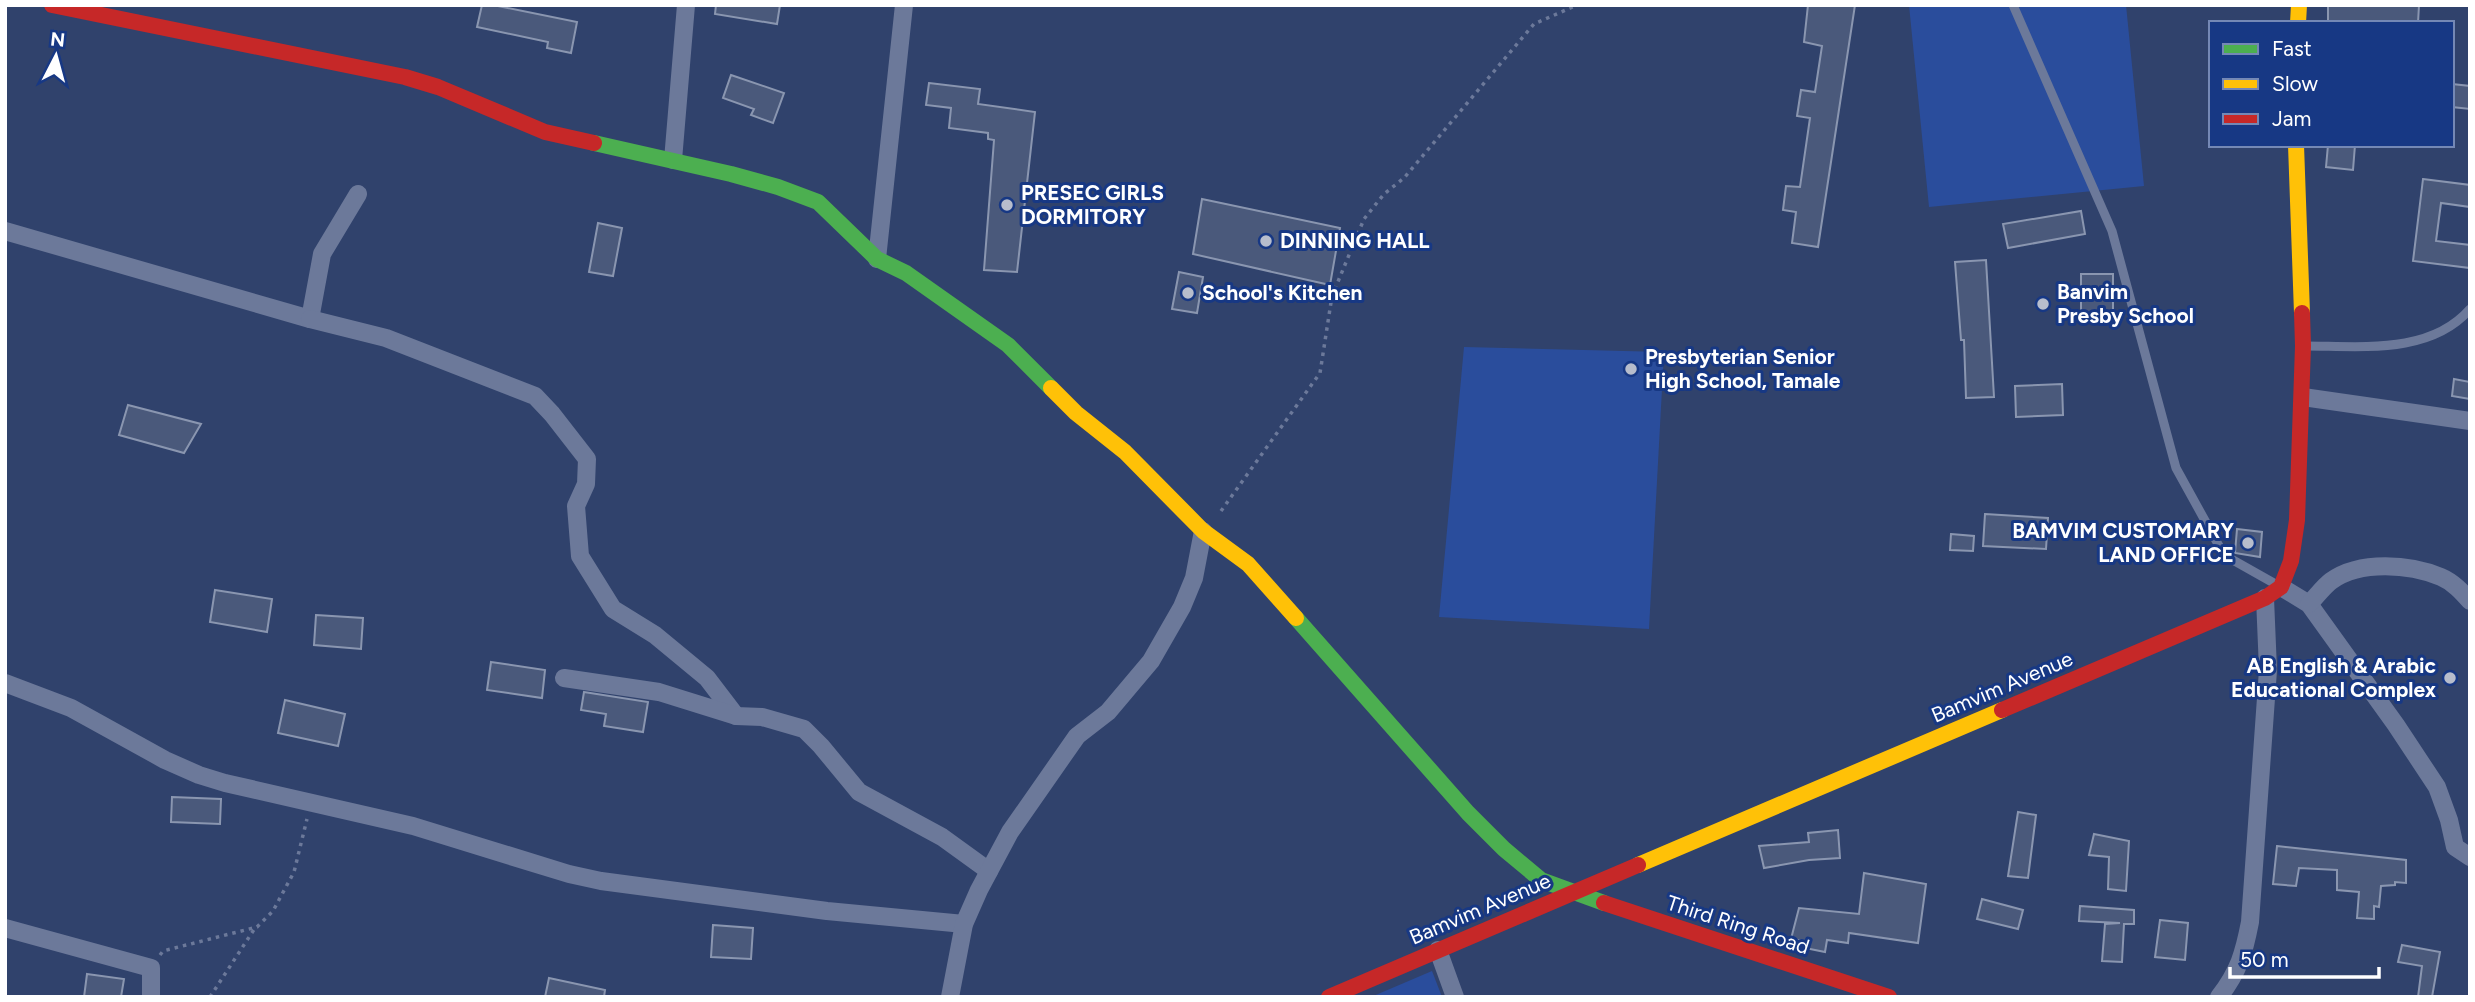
<svg xmlns="http://www.w3.org/2000/svg" width="2475" height="1002" viewBox="0 0 2475 1002" font-family="Figtree,sans-serif">
<rect width="100%" height="100%" fill="#30426c"/>
<g fill="#2a4d9c">
<polygon points="1909,5 2126,5 2144,186 1929,207"/>
<polygon points="1464,347 1664,352 1649,629 1439,617"/>
<polygon points="1432,971 1442,997 1371,997"/>
</g>
<g fill="#4a597b" stroke="#8a96b0" stroke-width="2">
<polygon points="482,5 493,5 577,22 571,53 547,48 548,42 477,27"/>
<polygon points="716,5 780,5 777,24 715,14"/>
<polygon points="1808,5 1855,5 1818,247 1792,243 1796,212 1783,210 1786,186 1800,187 1810,118 1797,116 1801,90 1815,92 1822,46 1804,42"/>
<polygon points="2328,5 2419,5 2418,23 2328,23"/>
<polygon points="731,75 784,93 773,123 751,115 754,109 723,98"/>
<polygon points="929,83 980,89 978,104 1035,112 1017,272 984,270 994,140 988,139 988,133 949,128 951,108 926,105"/>
<polygon points="2452,84 2470,86 2470,109 2452,107"/>
<polygon points="2328,145 2355,145 2353,170 2326,167"/>
<polygon points="2423,179 2470,185 2470,207 2441,203 2436,241 2470,245 2470,268 2413,261"/>
<polygon points="1202,199 1340,228 1330,285 1193,254"/>
<polygon points="2081,211 2085,234 2008,248 2003,224"/>
<polygon points="598,223 622,228 613,276 589,272"/>
<polygon points="1986,260 1994,397 1966,398 1964,340 1961,340 1955,262"/>
<polygon points="1179,272 1203,277 1197,313 1172,309"/>
<rect x="2081" y="274" width="32" height="44"/>
<polygon points="2454,379 2470,382 2470,399 2452,396"/>
<polygon points="2062,384 2063,415 2016,417 2015,386"/>
<polygon points="128,405 201,424 184,453 119,435"/>
<polygon points="1985,514 2048,518 2046,549 1983,546"/>
<polygon points="2237,529 2262,532 2260,557 2235,553"/>
<polygon points="1951,534 1974,536 1973,551 1950,550"/>
<polygon points="215,590 272,599 267,632 210,622"/>
<polygon points="316,615 363,618 361,649 314,645"/>
<polygon points="491,662 545,670 542,698 487,690"/>
<polygon points="584,692 648,702 643,732 604,726 606,714 581,710"/>
<polygon points="285,700 345,714 338,746 278,733"/>
<polygon points="172,797 221,799 220,824 171,822"/>
<polygon points="2018,812 2036,815 2028,878 2008,876"/>
<polygon points="1838,830 1840,858 1809,860 1764,868 1759,846 1809,842 1808,833"/>
<polygon points="2094,834 2129,841 2126,891 2108,889 2109,857 2089,855"/>
<polygon points="2277,846 2406,860 2406,883 2395,882 2395,885 2381,886 2379,907 2374,906 2374,919 2357,918 2359,892 2337,890 2337,870 2299,868 2296,886 2273,884"/>
<polygon points="1864,873 1926,884 1918,943 1849,933 1848,943 1827,940 1825,952 1805,948 1806,941 1791,939 1799,908 1859,914"/>
<polygon points="1982,899 2023,910 2018,929 1977,919"/>
<polygon points="2080,906 2134,910 2134,924 2124,924 2122,962 2102,961 2105,924 2120,923 2079,921"/>
<polygon points="2160,920 2188,923 2185,960 2155,957"/>
<polygon points="713,925 753,928 751,959 711,957"/>
<polygon points="2402,945 2440,952 2432,997 2418,997 2422,966 2398,962"/>
<polygon points="87,974 124,979 121,997 84,997"/>
<polygon points="549,978 605,990 604,997 545,997"/>
</g>
<g fill="none" stroke-linecap="round" stroke-linejoin="round">
<g stroke="#6c799a" stroke-width="3.5" stroke-dasharray="3.5 5" stroke-linecap="butt">
<polyline points="1221,511 1320,373 1332,296 1364,219 1384,194 1404,178 1534,24 1577,5"/>
<polyline points="160,955 163,951 257,927 273,911 294,872 307,819"/>
<polyline points="210,997 255,928"/>
</g>
<g stroke="#6c799a" stroke-width="9">
<polyline points="2013,5 2112,231 2176,468 2224,555 2279,586"/>
<path d="M2305,346C2360,346 2430,355 2470,309"/>
</g>
<g stroke="#6c799a" stroke-width="18">
<polyline points="673,160 686,5"/>
<polyline points="5,231 310,319 322,254 358,194"/>
<polyline points="877,259 904,5"/>
<polyline points="310,319 386,338 535,396 552,414 587,459 586,484 576,506 580,556 613,609 655,635 707,678 736,716"/>
<polyline points="2303,397 2470,421"/>
<polyline points="2281,587 2309,604 2396,725 2437,787 2449,820 2455,847 2470,857"/>
<path d="M2309,604C2316,597 2323,587 2331,581C2360,560 2410,564 2441,577C2453,582 2462,592 2470,601"/>
<polyline points="564,678 659,692 736,716 762,717 804,729 821,746 859,792 942,837 989,871"/>
<polyline points="5,683 71,708 165,760 199,775 225,783 413,826 569,874 601,881 827,911 964,924"/>
<polyline points="5,928 151,968 151,997"/>
<polyline points="1438,950 1455,997"/>
<polyline points="950,997 964,924 979,890 1010,832 1077,736 1108,712 1151,661 1182,607 1194,578 1203,531"/>
<path d="M2219,997C2239,971 2244,953 2250,922L2268,670L2265,598"/>
</g>
<g stroke="#4caf50" stroke-width="16">
<polyline points="594,143 731,174 778,187 818,202 877,259 906,273 1008,345 1051,388"/>
<polyline points="1296,618 1468,813 1504,849 1541,880 1604,903"/>
</g>
<g stroke="#ffc107" stroke-width="16">
<polyline points="2298,23 2299,5"/>
<polyline points="2296,145 2302,313"/>
<polyline points="1051,388 1076,413 1125,452 1203,531 1248,564 1296,618"/>
<polyline points="1638,865 2002,710"/>
</g>
<g stroke="#c62828" stroke-width="16">
<polyline points="52,5 405,77 438,87 545,132 594,143"/>
<polyline points="2002,710 2265,598 2281,587 2291,561 2297,520 2303,346 2302,313"/>
<polyline points="1604,903 1889,997"/>
<polyline points="1329,997 1638,865"/>
</g>
</g>
<g fill="#b7bdcc" stroke="#173884" stroke-width="2.5">
<circle cx="1007" cy="205" r="7"/>
<circle cx="1266" cy="241" r="7"/>
<circle cx="1188" cy="293" r="7"/>
<circle cx="2043" cy="304" r="7"/>
<circle cx="1631" cy="369" r="7"/>
<circle cx="2248" cy="543" r="7"/>
<circle cx="2450" cy="678" r="7"/>
</g>
<g text-anchor="middle" stroke-width="6" stroke-linejoin="round" paint-order="stroke">
<g font-size="21" font-weight="bold" fill="#fff" stroke="#173884" text-anchor="start">
<text x="1021" y="200">PRESEC GIRLS<tspan x="1021" dy="24">DORMITORY</tspan></text>
<text x="1280" y="248">DINNING HALL</text>
<text x="2057" y="299">Banvim<tspan x="2057" dy="24">Presby School</tspan></text>
<text x="1202" y="300">School's Kitchen</text>
<text x="1645" y="364">Presbyterian Senior<tspan x="1645" dy="24">High School, Tamale</tspan></text>
<text x="2234" y="538" text-anchor="end">BAMVIM CUSTOMARY<tspan x="2234" dy="24">LAND OFFICE</tspan></text>
<text x="2436" y="673" text-anchor="end">AB English &amp; Arabic<tspan x="2436" dy="24">Educational Complex</tspan></text>
</g>
<g font-size="21" fill="#fff" stroke="#173884">
<text transform="translate(2002 687) rotate(-23)" y="7">Bamvim Avenue</text>
<text transform="translate(1480 909) rotate(-23)" y="7">Bamvim Avenue</text>
<text transform="translate(1738 925) rotate(18)" y="7">Third Ring Road</text>
</g>
</g>
<rect width="2475" height="1002" fill="none" stroke="#ffffff" stroke-width="14"/>
<rect x="2209" y="21" width="245" height="126" fill="#173884" stroke="#7488b5" stroke-width="2"/>
<rect x="2223" y="44" width="35" height="10" fill="#4caf50" stroke="#7488b5" stroke-width="2"/>
<text x="2272" y="56" font-size="21" fill="#ffffff">Fast</text>
<rect x="2223" y="79" width="35" height="10" fill="#ffc107" stroke="#7488b5" stroke-width="2"/>
<text x="2272" y="91" font-size="21" fill="#ffffff">Slow</text>
<rect x="2223" y="114" width="35" height="10" fill="#c62828" stroke="#7488b5" stroke-width="2"/>
<text x="2272" y="126" font-size="21" fill="#ffffff">Jam</text>
<g transform="translate(56 56) rotate(6)" stroke="#173884" stroke-width="5" paint-order="stroke">
<path d="M0-5L12 26L0 18L-12 26Z" fill="#ffffff"/>
<text y="-10" font-size="19" font-weight="bold" text-anchor="middle" fill="#ffffff">N</text>
</g>
<path d="M2230 967v10h149v-10" fill="none" stroke="#ffffff" stroke-width="3.5"/>
<text x="2240" y="967" font-size="21" fill="#ffffff" stroke="#173884" stroke-width="5" paint-order="stroke">50 m</text>
</svg>
